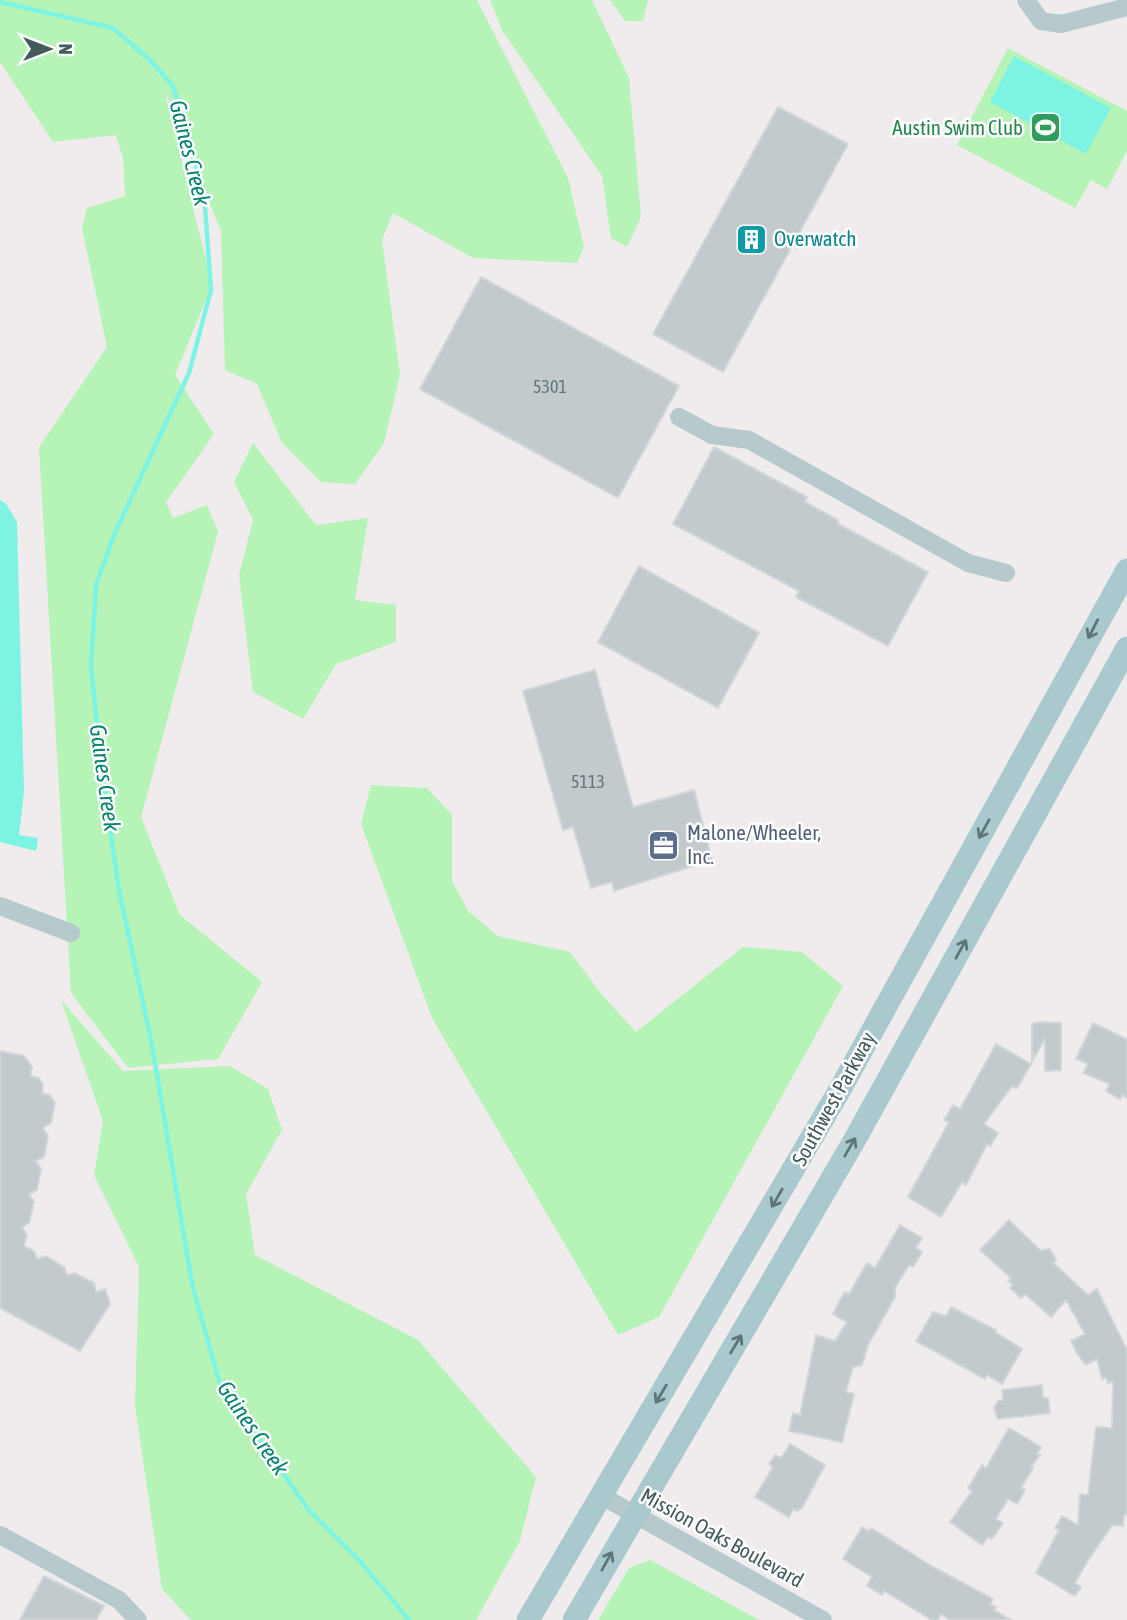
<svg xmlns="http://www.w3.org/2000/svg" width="1127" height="1620" viewBox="0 0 1127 1620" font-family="'Asap Condensed',sans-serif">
<rect width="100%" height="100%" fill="#f0eced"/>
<g fill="#b5f3b7">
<polygon points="0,0 477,0 568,178 584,247 577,263 473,258 393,213 382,240 400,375 384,443 355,484 321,482 282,443 257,384 225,370 221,231 164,89 212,285 175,375 214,434 166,502 173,518 207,505 218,532 141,817 180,915 262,982 218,1059 128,1068 71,993 39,447 107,347 82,228 87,208 125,196 123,158 116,135 53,142 0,62"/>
<polygon points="490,0 592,0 629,78 641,217 627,247 611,238 602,176 502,30"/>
<polygon points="610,0 648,0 643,21 625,21"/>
<polygon points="1008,48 1127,111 1127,151 1107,189 1091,180 1075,208 957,145"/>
<polygon points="253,443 316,525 368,518 355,600 396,605 396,642 336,664 303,719 253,692 239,575 253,520 234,482"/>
<polygon points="371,785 427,788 452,815 452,881 468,911 498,936 570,952 602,995 636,1032 743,947 802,952 843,986 659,1317 618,1335 432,1018 361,824"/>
<polygon points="61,1000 123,1071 230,1066 268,1089 282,1130 246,1194 255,1255 418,1340 536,1477 520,1541 476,1620 191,1620 162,1589 135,1406 139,1267 94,1175 103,1121"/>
<polygon points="650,1560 759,1620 598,1620 629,1568"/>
</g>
<g fill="#7df4e3">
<polygon points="1014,56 1111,108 1086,154 990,102"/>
<polygon points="0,500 6,504 17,522 24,792 19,835 38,838 36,851 0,842"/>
</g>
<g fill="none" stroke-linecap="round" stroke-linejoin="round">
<polyline stroke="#7df4e3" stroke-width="4.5" points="0,2 113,28 149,59 173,86 204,193 211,290 189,373 114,535 96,585 91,665 102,774 119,890 152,1045 192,1284 219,1381 308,1509 360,1561 409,1620"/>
</g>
<g fill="#c3cacd" stroke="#d0d6d9" stroke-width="2">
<polygon points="778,107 848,144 723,372 653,334"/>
<polygon points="481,277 679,386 618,498 420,389"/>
<polygon points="714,447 807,497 805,502 838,520 838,524 928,572 888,646 796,597 799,591 673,524"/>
<polygon points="639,566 759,633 718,708 598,642"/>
<polygon points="595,670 633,807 694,790 712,860 614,891 612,882 591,888 573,827 563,830 523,691"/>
<polygon points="1041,1022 1061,1023 1061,1070 1045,1071 1045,1039 1032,1061 1032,1024"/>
<polygon points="1093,1023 1127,1039 1127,1098 1122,1095 1120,1099 1106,1091 1110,1084 1083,1073 1088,1064 1076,1059"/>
<polygon points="996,1044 1031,1064 1017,1088 1012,1086 984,1124 998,1133 990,1146 987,1144 966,1185 962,1182 941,1217 908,1197 949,1122 944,1120 953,1105 960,1109"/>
<polygon points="0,1051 24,1056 32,1067 30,1076 39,1078 43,1085 42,1094 50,1095 55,1103 51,1123 43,1128 48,1136 44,1157 36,1161 41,1169 37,1190 29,1194 34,1202 29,1223 22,1227 27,1235 24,1246 34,1251 37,1259 46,1256 64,1267 67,1275 75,1273 94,1283 96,1292 105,1289 110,1304 80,1351 0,1308"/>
<polygon points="1009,1220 1040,1250 1050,1249 1056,1260 1053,1263 1088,1295 1097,1289 1127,1350 1127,1515 1124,1515 1123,1526 1112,1525 1087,1562 1075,1583 1081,1587 1075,1596 1036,1573 1059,1530 1055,1528 1062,1516 1078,1525 1080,1494 1088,1495 1096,1427 1112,1428 1113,1382 1108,1383 1106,1378 1102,1379 1097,1359 1086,1365 1078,1355 1071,1341 1085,1334 1066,1300 1051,1317 1025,1294 1021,1298 1010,1288 1013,1285 1008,1281 1011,1278 980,1250"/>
<polygon points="900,1225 922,1238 916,1248 922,1252 913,1267 909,1265 895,1288 895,1297 868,1345 862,1365 853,1367 846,1392 854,1394 842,1442 789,1431 793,1413 800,1415 816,1335 835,1341 847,1322 833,1314 839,1302 845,1292 849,1294 867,1263 875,1268"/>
<polygon points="951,1307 996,1330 995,1332 1022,1349 1002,1384 987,1375 985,1379 916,1341 933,1312 946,1316"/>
<polygon points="1042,1385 1043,1398 1048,1398 1050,1413 998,1419 994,1408 998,1401 1003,1400 1002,1390"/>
<polygon points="1009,1428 1041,1447 1037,1454 1040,1455 1031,1467 1033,1468 1021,1488 1025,1490 1017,1504 1008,1499 996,1519 1003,1523 995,1535 991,1539 988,1537 982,1545 950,1522 972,1491 968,1488 982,1465 986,1468"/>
<polygon points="790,1444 825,1465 802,1508 797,1511 793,1509 789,1517 755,1497 773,1467 769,1464 775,1455 781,1458"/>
<polygon points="862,1527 869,1531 871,1528 933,1567 993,1599 990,1604 996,1607 994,1610 1011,1620 950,1620 941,1614 938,1620 932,1620 884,1591 882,1595 867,1586 872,1577 843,1559"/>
<polygon points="44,1576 104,1606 96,1620 20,1620"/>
</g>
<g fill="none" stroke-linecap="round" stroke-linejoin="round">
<g stroke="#b6c9cc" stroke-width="18">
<polyline points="1026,0 1041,21 1061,24 1127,7"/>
<polyline points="679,417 712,435 749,440 968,563 1006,573"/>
<polyline points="0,906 71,933"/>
<polyline points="600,1495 823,1620"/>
<polyline points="0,1535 119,1600 138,1620"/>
</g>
<g stroke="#a9c9cf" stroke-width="23">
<polyline points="528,1620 838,1093 1127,570"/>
<polyline points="574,1620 854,1141 1127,648"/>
</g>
</g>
<defs><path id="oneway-shaft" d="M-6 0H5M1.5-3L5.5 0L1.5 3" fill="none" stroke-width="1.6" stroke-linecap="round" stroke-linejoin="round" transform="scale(1.75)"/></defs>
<g stroke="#5c7579">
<use href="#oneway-shaft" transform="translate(1093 629) rotate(117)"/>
<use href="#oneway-shaft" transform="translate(984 829) rotate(119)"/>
<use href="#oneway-shaft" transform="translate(961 949) rotate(-61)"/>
<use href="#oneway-shaft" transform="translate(850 1147) rotate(-60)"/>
<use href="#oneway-shaft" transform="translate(777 1198) rotate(120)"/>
<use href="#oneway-shaft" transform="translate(736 1344) rotate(-59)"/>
<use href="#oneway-shaft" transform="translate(661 1394) rotate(121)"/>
<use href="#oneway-shaft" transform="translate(607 1561) rotate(-61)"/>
</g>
<defs>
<symbol id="stadium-square" viewBox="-11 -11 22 22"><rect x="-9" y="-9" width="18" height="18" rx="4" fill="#2e9e5b" stroke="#fff"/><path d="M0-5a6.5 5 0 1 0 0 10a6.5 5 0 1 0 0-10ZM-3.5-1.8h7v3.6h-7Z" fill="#fff"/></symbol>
<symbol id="building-square" viewBox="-11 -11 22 22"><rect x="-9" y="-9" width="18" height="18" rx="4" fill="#0f9aa8" stroke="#fff"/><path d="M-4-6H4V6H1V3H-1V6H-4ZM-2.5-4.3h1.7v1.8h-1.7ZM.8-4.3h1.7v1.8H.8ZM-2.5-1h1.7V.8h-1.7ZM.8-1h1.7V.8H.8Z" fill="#fff"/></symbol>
<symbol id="office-square" viewBox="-11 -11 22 22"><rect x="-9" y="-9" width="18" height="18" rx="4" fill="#5c6f8a" stroke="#fff"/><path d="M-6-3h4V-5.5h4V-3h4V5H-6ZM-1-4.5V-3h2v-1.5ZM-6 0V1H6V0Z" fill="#fff"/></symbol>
</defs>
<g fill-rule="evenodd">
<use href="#stadium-square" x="1028" y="110" width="35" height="35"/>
<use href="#building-square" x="734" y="222" width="35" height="35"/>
<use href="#office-square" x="646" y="828" width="35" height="35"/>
</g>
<g text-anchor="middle" stroke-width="5" stroke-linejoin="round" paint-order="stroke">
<g font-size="18" fill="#637578">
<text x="550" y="393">5301</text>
<text x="588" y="788">5113</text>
</g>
<g font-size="21" fill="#27864d" stroke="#fff" text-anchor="end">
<text x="1023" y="135">Austin Swim Club</text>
</g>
<g font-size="21" fill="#0d838f" stroke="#fff" text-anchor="start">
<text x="774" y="246">Overwatch</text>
</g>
<g font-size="21" fill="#4e5e75" stroke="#fff" text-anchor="start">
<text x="687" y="840">Malone/Wheeler,<tspan x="687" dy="24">Inc.</tspan></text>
</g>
<g font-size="21" fill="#43595c" stroke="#fff">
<text transform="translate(834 1099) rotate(-61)" y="7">Southwest Parkway</text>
<text transform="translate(722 1538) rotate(29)" y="7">Mission Oaks Boulevard</text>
</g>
<g font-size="23" font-style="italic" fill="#058270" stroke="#fff">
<text transform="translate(190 153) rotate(76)" y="8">Gaines Creek</text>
<text transform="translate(105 778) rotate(82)" y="8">Gaines Creek</text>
<text transform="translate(253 1428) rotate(56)" y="8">Gaines Creek</text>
</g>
</g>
<g transform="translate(49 49) rotate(90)" stroke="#ffffff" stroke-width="5" paint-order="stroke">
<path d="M0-5L12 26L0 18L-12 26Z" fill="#43595c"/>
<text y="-10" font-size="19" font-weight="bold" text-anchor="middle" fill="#43595c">N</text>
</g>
</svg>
